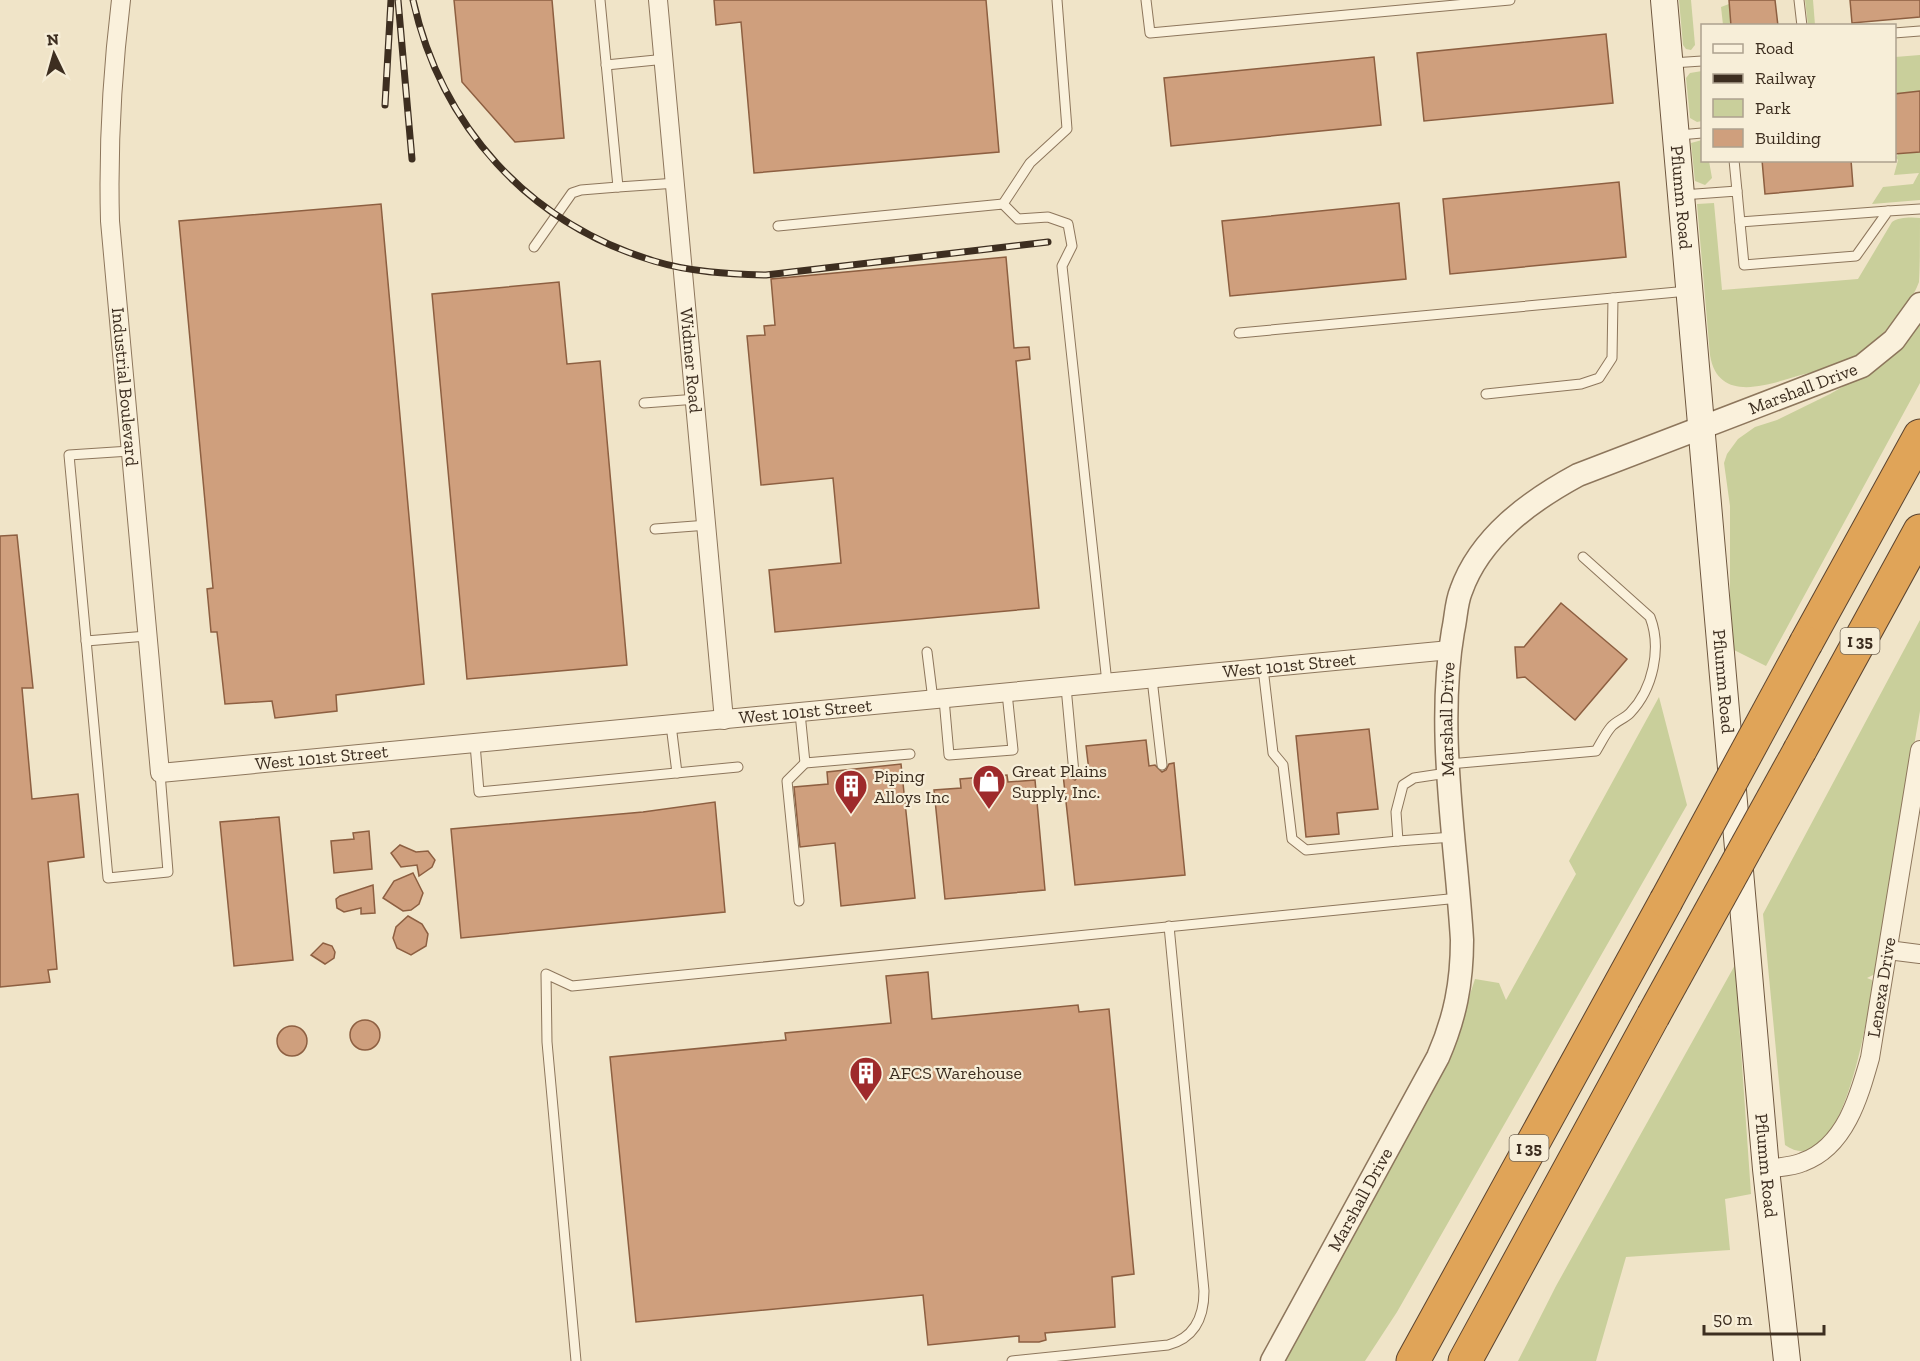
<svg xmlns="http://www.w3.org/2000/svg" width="1920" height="1361" viewBox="0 0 1920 1361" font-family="'Zilla Slab',serif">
<rect width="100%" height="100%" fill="#f0e4c8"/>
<g fill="#c9cf9b">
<polygon points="1679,0 1691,0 1695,45 1691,50 1686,49 1683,45"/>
<polygon points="1805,0 1813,0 1815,25 1808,25"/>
<polygon points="1729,4 1731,25 1723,25 1721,7"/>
<polygon points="1920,55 1920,91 1895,94 1895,57"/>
<polygon points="1702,71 1702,121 1697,122 1690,118 1686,78 1690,73"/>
<polygon points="1702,140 1702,160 1709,161 1712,178 1705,185 1695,181 1691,143"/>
<polygon points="1920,152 1920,200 1872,204 1883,187 1913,184 1919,173 1894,175 1898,160 1896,158 1898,154"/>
<path d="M1714,203L1722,290L1858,279L1892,222C1899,217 1911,217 1920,218C1920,234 1920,269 1919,282C1908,311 1881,338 1857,355C1840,366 1820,370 1801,375C1770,384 1718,405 1710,355L1697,204Z"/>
<polygon points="1920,320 1920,383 1766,666 1734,650 1730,602 1730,506 1724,463 1727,454 1738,439 1755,427 1777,420 1830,394 1881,365 1909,338"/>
<path d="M1920,620V711L1875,974L1867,978L1872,980L1873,983C1868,1012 1843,1186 1785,1145L1763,914Z"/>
<polygon points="1659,697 1687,805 1397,1312 1365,1361 1285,1361 1448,1062 1475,979 1499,983 1506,1000 1576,874 1569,861"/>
<polygon points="1735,965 1751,1194 1725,1199 1730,1250 1626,1257 1596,1361 1518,1361 1556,1286"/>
</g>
<g fill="#cf9f7d" stroke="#8d5f41" stroke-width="1.5">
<polygon points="454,0 552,0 564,138 515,142 462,82"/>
<polygon points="714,0 986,0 999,152 754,173 741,22 716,25"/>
<polygon points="1729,0 1775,0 1778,26 1731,26"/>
<polygon points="1850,0 1920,0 1920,17 1852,23"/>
<polygon points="1606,34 1613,103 1424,121 1417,53"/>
<polygon points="1374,57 1381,125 1171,146 1164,78"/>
<polygon points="1920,91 1920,152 1894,154 1894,94"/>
<polygon points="1762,160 1851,160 1853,186 1765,194"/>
<polygon points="1619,182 1626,257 1450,274 1443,199"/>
<polygon points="1399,203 1406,279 1230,296 1222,221"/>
<polygon points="381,204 424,684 336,695 337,711 275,718 272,701 225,704 217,632 211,632 207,589 213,588 179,221"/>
<polygon points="1006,257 1014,348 1029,347 1030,359 1016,361 1039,608 775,632 769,570 841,563 833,478 761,485 747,336 765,335 764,326 775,325 771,279"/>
<polygon points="559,282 567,364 600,361 627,665 467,679 432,294"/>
<polygon points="17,535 33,688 22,688 32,799 78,794 84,857 48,862 57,969 48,970 50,982 0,987 0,536"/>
<polygon points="1561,603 1627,659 1575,720 1525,677 1517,678 1515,647 1524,647"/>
<polygon points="1369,729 1378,809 1337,813 1339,834 1306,837 1296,736"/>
<polygon points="1146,740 1149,766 1155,765 1162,772 1166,770 1169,764 1174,763 1185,875 1075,885 1063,774 1075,780 1081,772 1089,771 1086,746"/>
<polygon points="901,764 915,898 841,906 835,843 800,847 794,787 828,784 827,772"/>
<polygon points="1007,775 1008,782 1035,780 1045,890 945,899 934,790 961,788 960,779"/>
<polygon points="715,802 725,912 461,938 451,829 643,812"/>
<polygon points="279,817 293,960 234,966 220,822"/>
<polygon points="369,831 372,869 334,873 331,841 354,839 353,833"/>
<polygon points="400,845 416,852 428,851 435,860 432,867 419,876 417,865 401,867 391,853"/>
<polygon points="413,873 423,893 419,904 411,910 403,911 383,898 394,881"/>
<polygon points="373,885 375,913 361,914 361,908 344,912 337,908 336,899 340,896"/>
<polygon points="408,916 422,924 428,934 426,946 411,955 397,948 393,938 396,927"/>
<polygon points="323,943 332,946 335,952 334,958 325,964 311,955"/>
<polygon points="928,972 932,1019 1078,1005 1079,1012 1109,1009 1134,1274 1112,1277 1115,1327 1045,1333 1046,1340 1039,1342 1019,1342 1019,1336 928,1345 923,1295 636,1322 610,1057 786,1040 785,1033 891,1023 886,976"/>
<circle cx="365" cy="1035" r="15"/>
<circle cx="292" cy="1041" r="15"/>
</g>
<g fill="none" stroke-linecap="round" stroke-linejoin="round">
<defs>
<g id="service">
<polyline points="600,0 618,187 677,183"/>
<polyline points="1146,0 1150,33 1510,0"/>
<polyline points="1799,0 1802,26"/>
<polyline points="1894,33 1920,31"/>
<polyline points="1672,63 1702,61"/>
<polyline points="606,65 666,59"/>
<polyline points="1679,135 1702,133"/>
<polyline points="1734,160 1737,191"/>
<polyline points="1682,195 1737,191 1744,265 1856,256 1888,211 1920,209"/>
<polyline points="1003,204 1030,163 1067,129 1057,0"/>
<polyline points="1740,222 1888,211"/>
<polyline points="778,226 1003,204 1018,219 1048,217 1068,224 1072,246 1062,266 1107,683"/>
<polyline points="534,247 572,193 581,190 618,187"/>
<polyline points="1239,333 1688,291"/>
<polyline points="1486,394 1581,384 1599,378 1612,358 1613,298"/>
<polyline points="644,403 697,399"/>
<polyline points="130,451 69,455 108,878 168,872 160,773"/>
<polyline points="655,529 708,525"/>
<polyline points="86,641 147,636"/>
<polyline points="927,652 933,700"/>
<polyline points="1263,668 1273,753 1283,765 1292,839 1306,850 1398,841"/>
<polyline points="1152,679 1162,765"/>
<polyline points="1066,687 1074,773"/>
<polyline points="944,699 949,755 1013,750 1007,693"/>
<polyline points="800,713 805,763 910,754"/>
<polyline points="671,725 677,773"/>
<polyline points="475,744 479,792 738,767"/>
<path d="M1449,764L1596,751C1601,743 1605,734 1611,727C1616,721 1624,719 1630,713C1653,689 1662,648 1650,617L1583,557"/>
<polyline points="1447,773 1414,778 1403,785 1396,812 1398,841 1453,837"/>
<polyline points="799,901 787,781 805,763"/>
<polyline points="576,1361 547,1042 546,974 572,986 1459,898"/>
<path d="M1012,1361L1168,1345C1194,1338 1204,1318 1204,1291L1169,926"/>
</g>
<g id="minor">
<path id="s1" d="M121,0C112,74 108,146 110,221L160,773L1450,650"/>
<path id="s2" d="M658,0L724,720"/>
<polyline points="1888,950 1920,954"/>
<path id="s3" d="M1766,1169C1778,1167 1792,1167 1803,1162C1845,1147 1859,1097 1870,1058L1920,750"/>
</g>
<g id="tertiary">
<path id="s4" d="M1272,1361L1438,1057C1455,1018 1462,983 1462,940C1456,840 1436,730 1453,631C1456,618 1456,603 1461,591C1480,537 1530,501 1578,475L1862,366L1894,340L1920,304"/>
</g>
<g id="secondary">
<path id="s5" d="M1664,0L1766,1169L1787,1361"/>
</g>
<g id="motorway">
<polyline points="1806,643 1920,436"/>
<polyline points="1800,750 1920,531"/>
<polyline points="1413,1361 1666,901"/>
<polyline points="1465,1361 1653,1016"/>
</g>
</defs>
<use href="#service" stroke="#8d765c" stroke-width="11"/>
<use href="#minor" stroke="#8d765c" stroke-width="20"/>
<use href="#tertiary" stroke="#8d765c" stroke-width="25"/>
<use href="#secondary" stroke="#6f573f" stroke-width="28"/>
<use href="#motorway" stroke="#5b4430" stroke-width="35"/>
<use href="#service" stroke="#faf1dc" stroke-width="9"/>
<use href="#minor" stroke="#faf1dc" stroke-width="18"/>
<use href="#tertiary" stroke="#faf1dc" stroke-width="22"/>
<use href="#secondary" stroke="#faf1dc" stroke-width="26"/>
<use href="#motorway" stroke="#e0a458" stroke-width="33"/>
<defs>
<g id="rail">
<polyline points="398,0 412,159"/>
<path d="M413,0C441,126 528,223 654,261C690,272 728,274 766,275L1048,242"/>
<polyline points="385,105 391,0"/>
</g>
</defs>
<use href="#rail" stroke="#3d2e20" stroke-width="7"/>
<use href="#rail" stroke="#f7eed8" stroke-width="4.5" stroke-dasharray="14" stroke-linecap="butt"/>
<defs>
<g id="motorway-bridge">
<polyline points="1666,901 1806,643"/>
<polyline points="1653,1016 1800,750"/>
</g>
</defs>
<use href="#motorway-bridge" stroke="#5b4430" stroke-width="35" stroke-linecap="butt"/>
<use href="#motorway-bridge" stroke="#e0a458" stroke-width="33"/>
</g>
<defs>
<symbol id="shop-pin" viewBox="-11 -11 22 30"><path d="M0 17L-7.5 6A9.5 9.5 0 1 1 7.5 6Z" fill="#9e2a2b" stroke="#f7eed8"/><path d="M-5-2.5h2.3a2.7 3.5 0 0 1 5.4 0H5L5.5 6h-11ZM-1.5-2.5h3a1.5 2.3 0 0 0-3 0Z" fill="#fff"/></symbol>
<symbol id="building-pin" viewBox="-11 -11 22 30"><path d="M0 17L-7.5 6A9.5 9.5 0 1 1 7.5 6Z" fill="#9e2a2b" stroke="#f7eed8"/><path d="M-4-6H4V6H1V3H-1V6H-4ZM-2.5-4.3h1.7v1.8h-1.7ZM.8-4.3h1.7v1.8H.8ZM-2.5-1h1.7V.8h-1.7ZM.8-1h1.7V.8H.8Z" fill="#fff"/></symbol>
</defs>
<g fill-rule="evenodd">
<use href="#shop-pin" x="970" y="762" width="38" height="52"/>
<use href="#building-pin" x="832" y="767" width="38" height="52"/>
<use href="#building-pin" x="847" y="1054" width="38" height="52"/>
</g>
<g text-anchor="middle" stroke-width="4.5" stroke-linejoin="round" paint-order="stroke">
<g fill="#f7eed8" stroke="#756857" stroke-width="1.5">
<rect x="1840.5" y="628" width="39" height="26" rx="4.5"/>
<rect x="1509.5" y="1135" width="39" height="26" rx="4.5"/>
</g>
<g font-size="16" font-weight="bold" fill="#3d2e20">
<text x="1860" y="647">I 35</text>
<text x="1529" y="1154">I 35</text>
</g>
<g font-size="18" fill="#3d2e20" stroke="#f7eed8">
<text dy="6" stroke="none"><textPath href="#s5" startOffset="198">Pflumm Road</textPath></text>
<text dy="6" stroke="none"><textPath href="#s2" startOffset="362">Widmer Road</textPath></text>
<text dy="6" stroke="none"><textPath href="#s1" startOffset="388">Industrial Boulevard</textPath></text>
<text dy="6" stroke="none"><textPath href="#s4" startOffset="1227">Marshall Drive</textPath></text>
<text dy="6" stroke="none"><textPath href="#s1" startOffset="1910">West 101st Street</textPath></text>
<text dy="6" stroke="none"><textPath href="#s5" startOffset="684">Pflumm Road</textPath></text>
<text dy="6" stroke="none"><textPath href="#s1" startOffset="1424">West 101st Street</textPath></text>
<text dy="6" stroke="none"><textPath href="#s4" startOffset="688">Marshall Drive</textPath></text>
<text dy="6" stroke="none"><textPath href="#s1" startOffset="938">West 101st Street</textPath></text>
<text dy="6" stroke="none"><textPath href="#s3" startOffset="238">Lenexa Drive</textPath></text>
<text dy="6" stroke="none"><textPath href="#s5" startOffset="1170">Pflumm Road</textPath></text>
<text dy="6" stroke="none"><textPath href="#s4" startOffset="184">Marshall Drive</textPath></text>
</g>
<g font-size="18" fill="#3d2e20" stroke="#f7eed8" text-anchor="start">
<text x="1012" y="777">Great Plains<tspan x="1012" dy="21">Supply, Inc.</tspan></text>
<text x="874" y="782">Piping<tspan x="874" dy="21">Alloys Inc</tspan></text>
<text x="889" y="1079">AFCS Warehouse</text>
</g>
</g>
<rect x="1701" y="24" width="195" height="138" fill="#f7eed8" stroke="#ada18e" stroke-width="1.5"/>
<rect x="1713" y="44" width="30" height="9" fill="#faf1dc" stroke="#ada18e" stroke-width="1.5"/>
<text x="1755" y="54" font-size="18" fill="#3d2e20">Road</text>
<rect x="1713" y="74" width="30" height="9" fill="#3d2e20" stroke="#ada18e" stroke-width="1.5"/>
<text x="1755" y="84" font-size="18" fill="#3d2e20">Railway</text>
<rect x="1713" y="99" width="30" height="18" fill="#c9cf9b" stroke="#ada18e" stroke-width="1.5"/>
<text x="1755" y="114" font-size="18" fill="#3d2e20">Park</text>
<rect x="1713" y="129" width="30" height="18" fill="#cf9f7d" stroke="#ada18e" stroke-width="1.5"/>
<text x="1755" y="144" font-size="18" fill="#3d2e20">Building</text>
<g transform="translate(54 54) rotate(355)" stroke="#f7eed8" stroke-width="4.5" paint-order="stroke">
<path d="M0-4.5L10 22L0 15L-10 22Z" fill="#3d2e20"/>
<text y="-9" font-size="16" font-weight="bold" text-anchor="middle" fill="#3d2e20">N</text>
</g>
<path d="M1704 1325v9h120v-9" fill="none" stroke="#3d2e20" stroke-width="3"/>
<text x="1713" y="1325" font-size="18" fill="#3d2e20" stroke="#f7eed8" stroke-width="4.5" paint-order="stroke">50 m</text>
</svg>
